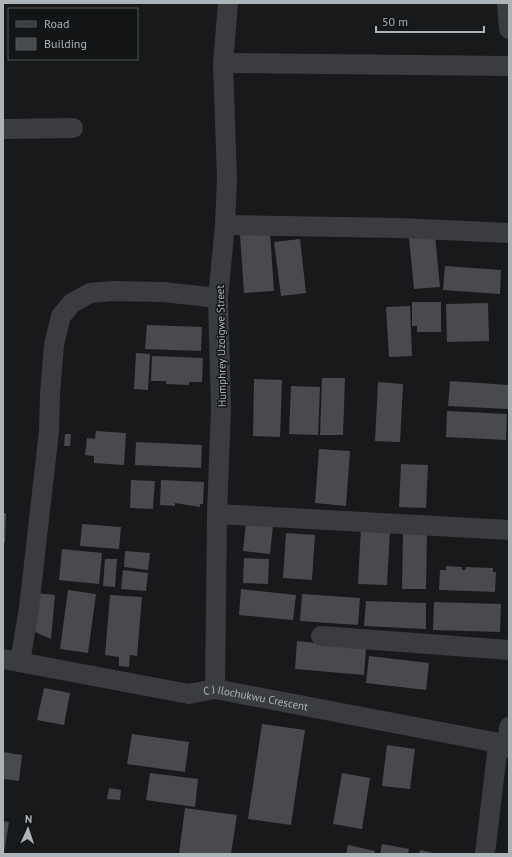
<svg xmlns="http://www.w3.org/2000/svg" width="512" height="857" viewBox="0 0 512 857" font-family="'PT Sans',sans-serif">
<rect width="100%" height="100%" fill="#18191a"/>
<g fill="#484a4d">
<polygon points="270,232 274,291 244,293 240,234"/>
<polygon points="435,236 440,287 414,289 409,238"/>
<polygon points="300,239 306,293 281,296 274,242"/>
<polygon points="445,266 501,270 500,294 443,290"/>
<polygon points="412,302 441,302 441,332 417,332 417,326 412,326"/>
<polygon points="488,303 489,341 447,342 446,304"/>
<polygon points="410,306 412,356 389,357 386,307"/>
<polygon points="147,325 202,327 201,351 145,349"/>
<polygon points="136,353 150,354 148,390 134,389"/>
<polygon points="152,356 203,358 202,382 189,382 189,385 166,384 166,381 151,381"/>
<polygon points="322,378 345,378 343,435 320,435"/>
<polygon points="254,379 282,380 280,437 253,436"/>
<polygon points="450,381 509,385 508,409 448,406"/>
<polygon points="378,382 403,384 400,442 375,441"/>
<polygon points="291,386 320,387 318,435 289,434"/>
<polygon points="447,411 507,414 506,440 446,437"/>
<polygon points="96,431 126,433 124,465 94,463 94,456 85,455 87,438 95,439"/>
<polygon points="65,434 71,434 70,446 64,446"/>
<polygon points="136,442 202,445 201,468 135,465"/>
<polygon points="319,449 350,451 346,506 315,503"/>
<polygon points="401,464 428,465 426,508 399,507"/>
<polygon points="131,480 155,481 153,509 130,508"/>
<polygon points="161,480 204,482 203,504 200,504 200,507 175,503 175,506 160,505"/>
<polygon points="3,513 6,513 5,543 3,543"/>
<polygon points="246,523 273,525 270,554 243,551"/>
<polygon points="82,524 121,527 119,549 80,546"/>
<polygon points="361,528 390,530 387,585 358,584"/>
<polygon points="286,533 315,535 312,580 283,578"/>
<polygon points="403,533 427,533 426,589 402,589"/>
<polygon points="62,549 102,553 99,584 59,580"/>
<polygon points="125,551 150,553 148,570 124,567"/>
<polygon points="244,558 269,559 268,584 243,583"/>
<polygon points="105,559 117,559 115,587 103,586"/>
<polygon points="446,566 462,567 462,570 465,570 466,567 493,568 493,572 496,572 495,592 439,590 440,570 446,570"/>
<polygon points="123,570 148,573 146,591 121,589"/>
<polygon points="241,589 296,595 293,620 239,615"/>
<polygon points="68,590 96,594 88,653 60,649"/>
<polygon points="37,593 55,595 51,639 33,631"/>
<polygon points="302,594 360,598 358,625 300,621"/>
<polygon points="110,595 142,597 137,656 130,655 129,667 119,666 119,657 105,655"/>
<polygon points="366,601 426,603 426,629 364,626"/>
<polygon points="434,602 501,604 500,632 433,630"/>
<polygon points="297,641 366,648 364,675 295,669"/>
<polygon points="369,656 429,663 426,690 366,683"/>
<polygon points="44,688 70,693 64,725 37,720"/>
<polygon points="262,724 305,730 291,825 248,819"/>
<polygon points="132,734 189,742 185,772 127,764"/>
<polygon points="387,745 415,749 410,789 382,786"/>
<polygon points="3,752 22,755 19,781 3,779"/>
<polygon points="150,773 198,779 195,807 146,800"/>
<polygon points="342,773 370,778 362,829 333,824"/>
<polygon points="109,788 121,790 120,800 107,799"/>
<polygon points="185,808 237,815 231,854 179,854"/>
<polygon points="3,821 9,822 4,853 3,853"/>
<polygon points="382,844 409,849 408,854 380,854"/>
<polygon points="348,845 375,851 374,854 346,854"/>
<polygon points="420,850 433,853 433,854 419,854"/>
</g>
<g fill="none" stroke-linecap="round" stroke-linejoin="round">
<g stroke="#3a3c3f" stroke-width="20">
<polyline points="507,3 509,29"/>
<polyline points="223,63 509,66"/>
<polyline points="3,129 73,128"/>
<polyline points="225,225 399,228 509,233"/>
<polyline points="217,514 509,530"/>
<polyline points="321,636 509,650"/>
<path id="s1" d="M3,659L189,694L215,689L509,745"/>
<polyline points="20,662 29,608 49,431 50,393 54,345 61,316 72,303 90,293 113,291 163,292 218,298"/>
<polyline points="215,689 217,514 221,407 218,298 225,225 227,179 223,63 228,3"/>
<polyline points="485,854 497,753 507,745 509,727"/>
</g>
</g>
<g text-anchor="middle" stroke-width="3" stroke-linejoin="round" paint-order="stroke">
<g font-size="11" fill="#acb4b9" stroke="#131415">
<text transform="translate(221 346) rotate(-91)" y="4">Humphrey Uzoigwe Street</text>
<text dy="4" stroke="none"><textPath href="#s1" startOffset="257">C J Ilochukwu Crescent</textPath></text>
</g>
</g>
<rect width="512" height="857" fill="none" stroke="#acb4b9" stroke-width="8"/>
<rect x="8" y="8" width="130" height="52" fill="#131415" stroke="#505457"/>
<rect x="16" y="21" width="20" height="6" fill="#3a3c3f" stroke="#505457"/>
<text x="44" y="28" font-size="12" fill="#acb4b9">Road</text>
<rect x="16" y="38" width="20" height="12" fill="#484a4d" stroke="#505457"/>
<text x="44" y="48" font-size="12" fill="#acb4b9">Building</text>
<g transform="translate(28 829) rotate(3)" stroke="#131415" stroke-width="3" paint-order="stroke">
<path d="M0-3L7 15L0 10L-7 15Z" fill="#acb4b9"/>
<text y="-6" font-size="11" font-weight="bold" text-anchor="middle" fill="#acb4b9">N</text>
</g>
<path d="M376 26v6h108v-6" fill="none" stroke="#acb4b9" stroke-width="2"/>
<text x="382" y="26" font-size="12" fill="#acb4b9" stroke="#131415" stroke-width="3" paint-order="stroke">50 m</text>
</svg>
